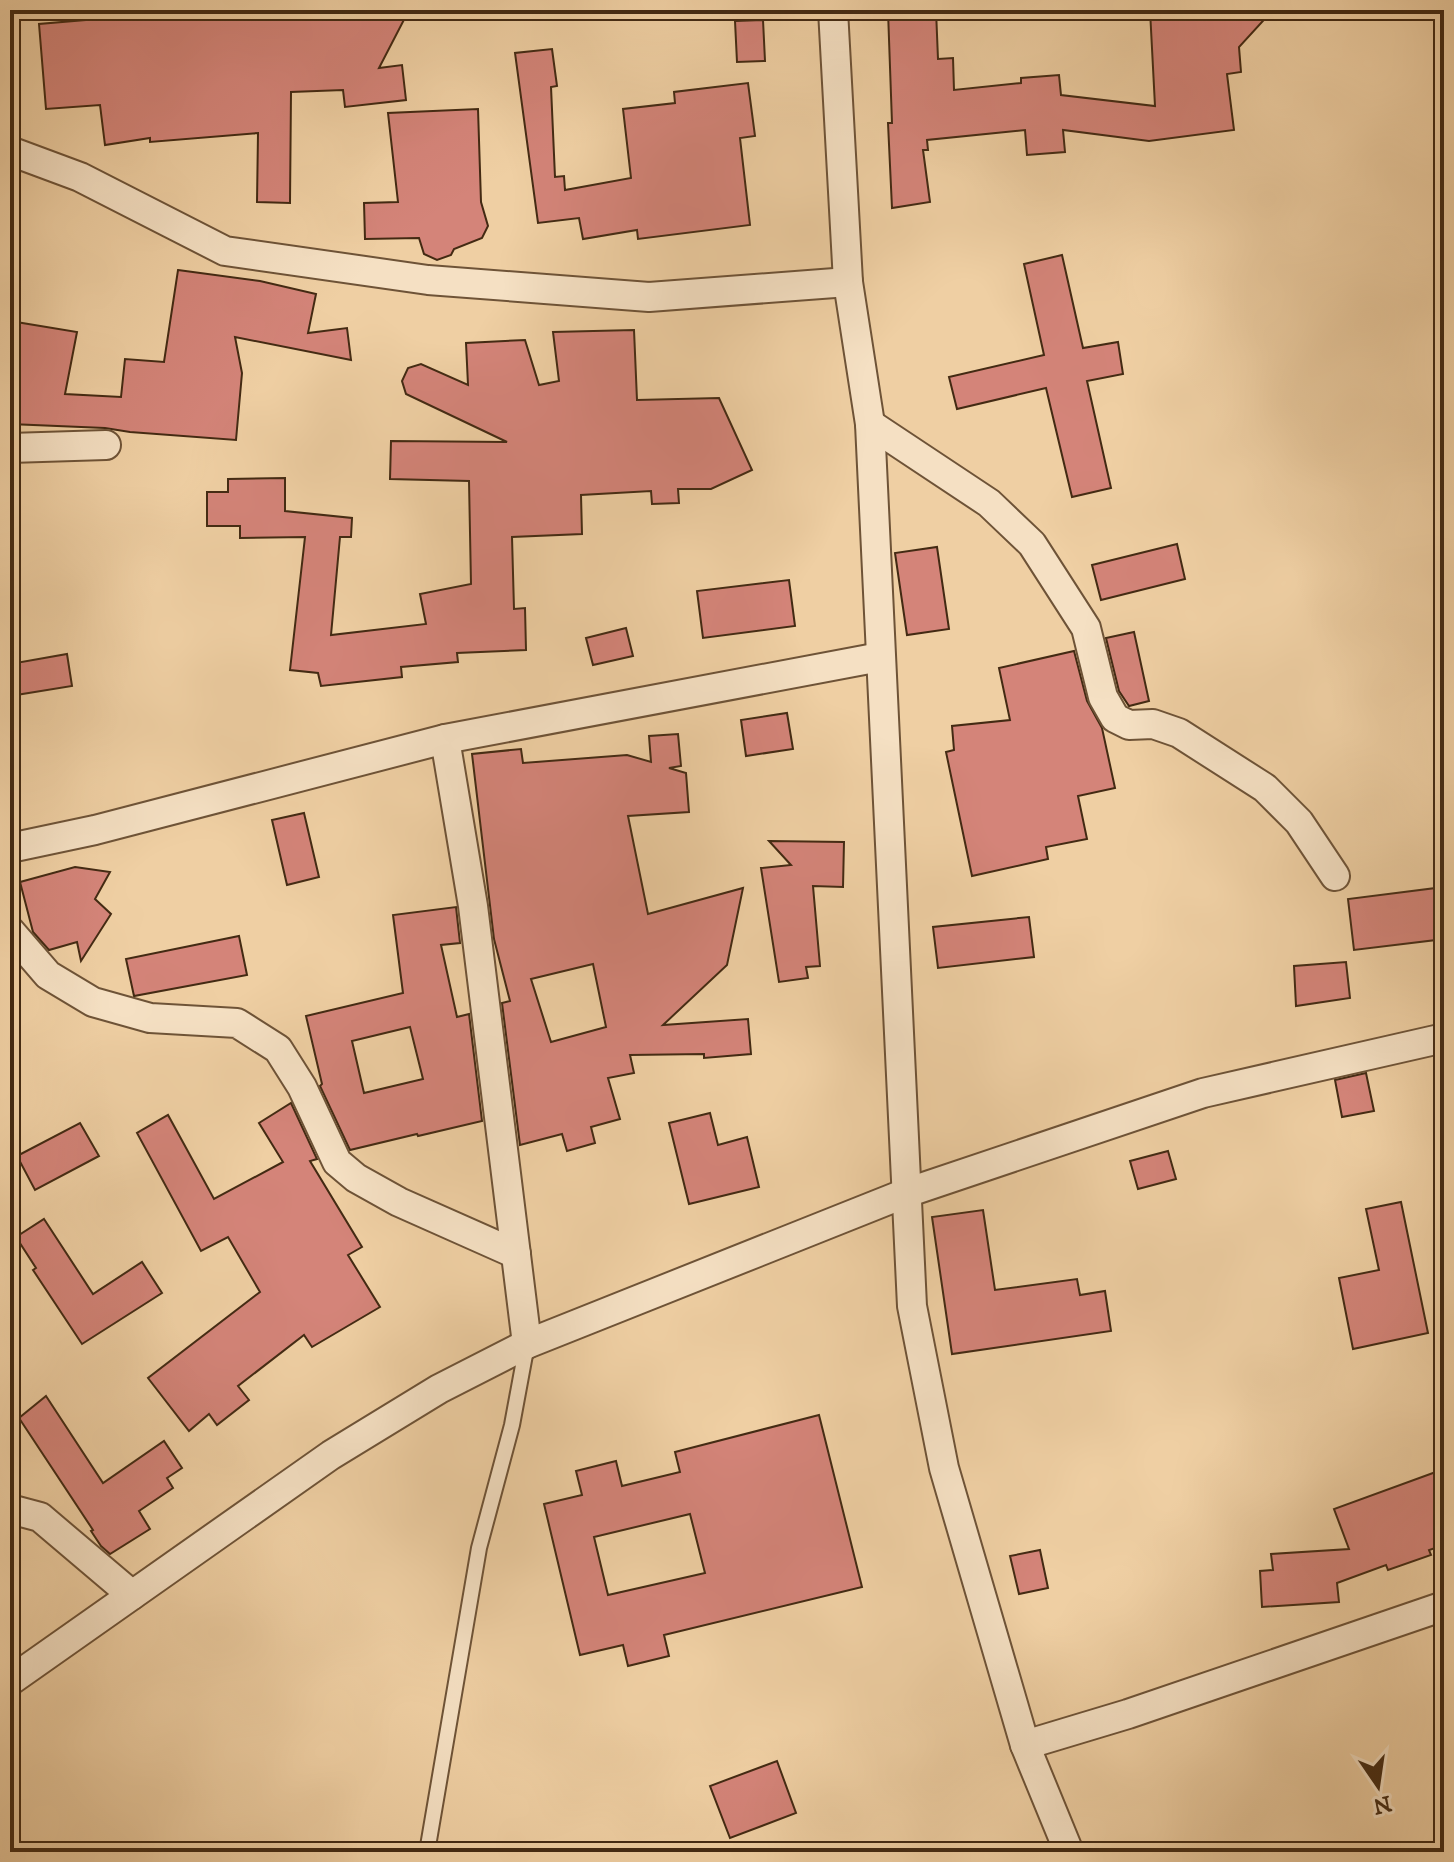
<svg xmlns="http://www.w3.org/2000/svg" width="1454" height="1862" viewBox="0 0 1454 1862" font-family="'IM FELL DW Pica',serif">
<rect width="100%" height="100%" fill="#efcfa3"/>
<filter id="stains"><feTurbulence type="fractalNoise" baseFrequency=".0025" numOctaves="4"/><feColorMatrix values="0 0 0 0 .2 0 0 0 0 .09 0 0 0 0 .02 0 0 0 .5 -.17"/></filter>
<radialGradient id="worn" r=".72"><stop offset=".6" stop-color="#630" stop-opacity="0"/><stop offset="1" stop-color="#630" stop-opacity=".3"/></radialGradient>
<g fill="#d48479" stroke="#432a13" stroke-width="2" fill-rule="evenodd">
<polygon points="148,10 409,10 379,68 402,65 406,100 345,107 343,90 291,92 290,203 257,202 258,133 150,142 150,138 105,145 100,105 46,109 39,24 132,16 132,12"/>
<polygon points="936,10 938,59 953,58 954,90 1021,83 1021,78 1059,75 1061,95 1155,106 1150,10 1273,10 1239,47 1241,72 1227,74 1234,130 1149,141 1063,130 1065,152 1027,155 1025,130 927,140 928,150 923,150 930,202 892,208 888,123 892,123 888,11"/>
<polygon points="763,20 765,61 737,62 735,21"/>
<polygon points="552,49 557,86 551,87 555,177 564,176 565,190 631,178 623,109 675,103 674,92 748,83 755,136 740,138 750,225 638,239 637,230 583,239 579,218 538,223 515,53"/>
<polygon points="478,109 481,202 488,226 482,238 454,249 451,255 437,260 424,254 419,238 365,239 364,203 398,202 388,113"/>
<polygon points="1062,255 1083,348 1118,342 1123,374 1087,381 1111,488 1072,497 1046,388 957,409 949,377 1044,355 1024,264"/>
<polygon points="178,270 260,281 316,294 308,333 347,328 351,360 235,337 242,373 236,440 130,432 105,428 10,424 10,321 77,332 65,394 121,397 125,359 164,362"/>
<polygon points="634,330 637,400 719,398 752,470 711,489 678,489 679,503 652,504 651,491 581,495 582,534 512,537 514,609 525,608 526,650 457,653 458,662 401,667 402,677 321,686 318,673 290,670 305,537 240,538 240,526 207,526 207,492 228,492 228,479 285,478 285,511 352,518 351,537 340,537 331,635 426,624 420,594 471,584 469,481 390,479 391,441 507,442 406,394 402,381 408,368 421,364 468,385 466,343 525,340 539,385 559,381 553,332"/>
<polygon points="1177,544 1185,579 1101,600 1092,565"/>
<polygon points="937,547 949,629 907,635 895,553"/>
<polygon points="789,580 795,626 703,638 697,591"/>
<polygon points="626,628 633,656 593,665 586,638"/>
<polygon points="1134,632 1149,701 1129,706 1119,691 1106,638"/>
<polygon points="1074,651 1087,701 1102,728 1115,788 1078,796 1087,839 1046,847 1048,859 972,876 946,752 954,750 952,726 1010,720 999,668"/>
<polygon points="67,654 72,686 10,696 10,664"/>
<polygon points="787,713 793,749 746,756 741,720"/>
<path d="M678,734L681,766L669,768L686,773L689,812L628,816L648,914L743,888L727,965L663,1025L748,1019L751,1054L704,1058V1054L630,1055L634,1073L608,1078L620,1119L591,1127L595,1143L567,1151L562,1134L520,1145L502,1003L510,1001L494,939L472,754L521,749L523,763L627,755L651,762L649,736ZM593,964L606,1027L551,1042L531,979Z"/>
<polygon points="304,813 319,877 287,885 272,820"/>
<polygon points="769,841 844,842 843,887 813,886 820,966 806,967 808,978 779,982 761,868 791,865"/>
<polygon points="75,867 110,872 95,899 111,914 81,961 77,942 49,950 33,932 20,882"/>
<polygon points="1444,887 1444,939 1354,950 1348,899"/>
<path d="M456,907L460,943L441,945L457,1017L469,1014L482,1121L418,1136L417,1134L350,1150L320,1086L322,1084L306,1016L403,993L393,915ZM410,1027L423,1079L364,1093L352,1041Z"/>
<polygon points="1029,917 1034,957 938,968 933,927"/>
<polygon points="239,936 247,975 134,996 126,959"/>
<polygon points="1346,962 1350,998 1296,1006 1294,966"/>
<polygon points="1366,1073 1374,1111 1342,1117 1335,1080"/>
<polygon points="291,1103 317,1159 310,1161 362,1247 348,1255 380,1307 312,1347 304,1335 238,1386 249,1400 217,1425 209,1414 189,1431 148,1378 260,1292 228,1237 201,1251 137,1133 168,1115 214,1199 283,1162 259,1123"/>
<polygon points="710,1113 718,1145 747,1137 759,1187 689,1204 669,1123"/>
<polygon points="80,1123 99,1156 35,1190 17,1156"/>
<polygon points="1168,1151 1176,1179 1138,1189 1130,1161"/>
<polygon points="1401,1202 1428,1333 1353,1349 1339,1278 1379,1270 1366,1209"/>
<polygon points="983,1210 995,1290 1077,1279 1080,1295 1105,1291 1111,1331 952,1354 932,1217"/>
<polygon points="44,1219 93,1294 142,1262 162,1293 82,1344 33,1270 36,1268 16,1237"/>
<polygon points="46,1396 103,1483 164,1441 182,1468 167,1478 173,1488 139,1511 150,1529 110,1554 101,1546 91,1531 93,1530 19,1418"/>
<path d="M819,1415L862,1587L664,1635L669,1656L628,1666L623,1645L580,1655L544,1504L582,1495L576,1471L616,1461L622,1486L680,1472L675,1452ZM690,1514L705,1573L608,1595L594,1537Z"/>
<polygon points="1444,1469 1444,1545 1429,1550 1431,1555 1388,1570 1386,1565 1337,1583 1339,1602 1262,1607 1260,1571 1273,1570 1271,1554 1349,1549 1334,1509"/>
<polygon points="1040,1550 1048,1588 1019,1594 1010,1556"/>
<polygon points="777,1761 796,1813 730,1838 710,1786"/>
</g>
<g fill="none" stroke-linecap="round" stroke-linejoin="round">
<defs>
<polyline id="lane" points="427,1852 479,1548 512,1425 527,1344"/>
<g id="street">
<polyline points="833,10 848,282 870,424 912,1306 944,1468 1025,1745 1069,1852"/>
<polyline points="10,151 80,177 225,251 428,280 649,297 848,282"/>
<polyline points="870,424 989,503 1032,544 1086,628 1103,697 1115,718 1129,725 1153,724 1179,733 1265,788 1299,822 1335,876"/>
<polyline points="10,448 106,445"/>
<polyline points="445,739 473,906 527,1344"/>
<polyline points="10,848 95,830 445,739 880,657"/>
<polyline points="10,931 48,975 93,1002 150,1018 237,1023 278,1049 302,1087 337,1162 356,1178 399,1202 516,1254"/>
<polyline points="10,1509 40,1517 132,1595"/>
<polyline points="10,1681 331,1455 439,1389 527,1344 906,1193 1203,1093 1444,1038"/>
<polyline points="1025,1745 1128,1714 1444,1606"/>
</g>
</defs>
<use href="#lane" stroke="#6e5337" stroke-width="18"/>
<use href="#street" stroke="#6e5337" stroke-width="32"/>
<use href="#lane" stroke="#f5e0c3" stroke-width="14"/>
<use href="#street" stroke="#f5e0c3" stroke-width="28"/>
</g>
<rect width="1454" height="1862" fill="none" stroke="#efcfa3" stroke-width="40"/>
<rect x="12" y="12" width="1430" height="1838" fill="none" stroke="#432a13" stroke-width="4"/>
<rect x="20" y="20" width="1414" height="1822" fill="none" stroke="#432a13" stroke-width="2"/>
<g transform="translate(1378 1786) rotate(167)" stroke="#f5e0c3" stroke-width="6" paint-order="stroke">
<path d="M0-6L14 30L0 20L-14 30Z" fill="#432a13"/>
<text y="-12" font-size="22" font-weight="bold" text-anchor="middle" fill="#432a13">N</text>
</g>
<rect width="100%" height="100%" filter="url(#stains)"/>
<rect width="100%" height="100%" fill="url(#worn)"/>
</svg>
